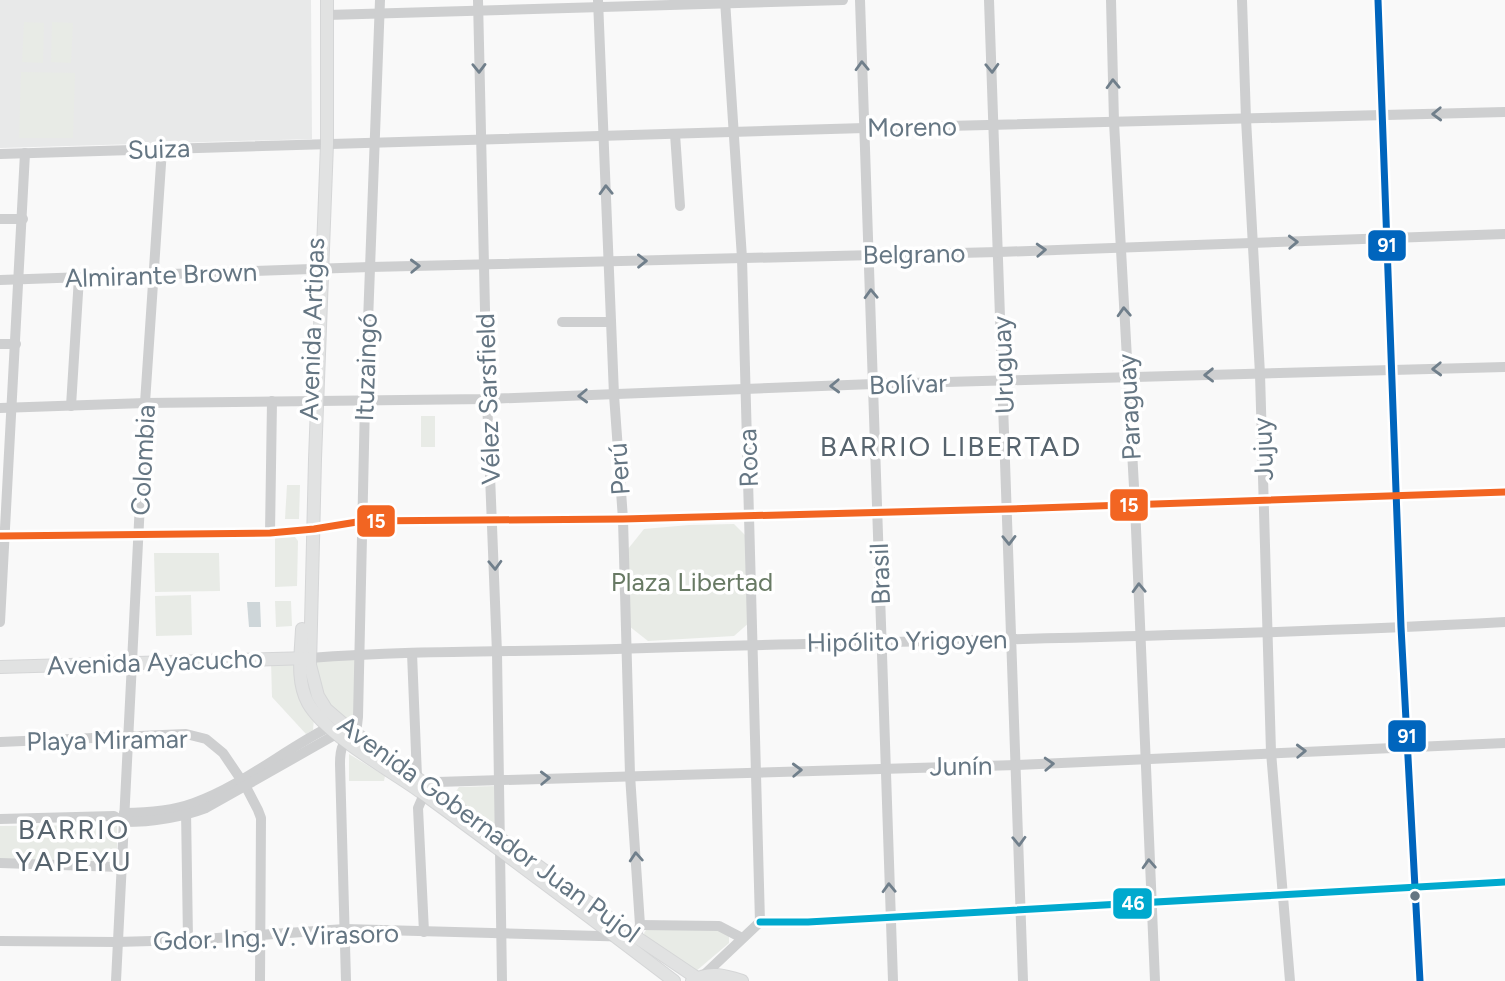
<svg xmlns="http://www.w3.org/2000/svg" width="1505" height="981" viewBox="0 0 1505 981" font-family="Figtree,sans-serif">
<rect width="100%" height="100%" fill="#f9f9f9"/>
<polygon fill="#e8e9e9" points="0,0 311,0 312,139 0,148"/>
<g fill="#e8ebe6">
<polygon points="24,22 44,23 43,63 22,62"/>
<polygon points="52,22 73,23 71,63 51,62"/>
<polygon points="21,72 75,73 73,138 19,138"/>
<rect x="421" y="416" width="14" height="31"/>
<polygon points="287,485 300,485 299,519 285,519"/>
<polygon points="734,524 749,539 751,621 734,636 648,641 629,626 628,549 644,529 689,525"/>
<polygon points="295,537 298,541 297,586 275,587 275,538"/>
<polygon points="154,553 219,553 220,591 155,592"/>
<polygon points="191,595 192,635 156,636 155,596"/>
<polygon points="275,601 291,601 292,626 276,627"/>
<path d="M355,659L356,715L348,719C326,708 320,688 315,665L317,661Z"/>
<polygon points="271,661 293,663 314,719 313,730 306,734 272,697"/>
<polygon points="349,754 385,776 384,781 349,781"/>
<polygon points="497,786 496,823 488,824 453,796 459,787"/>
<polygon points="117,825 117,861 0,859 0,826"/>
<polygon points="720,928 729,933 729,943 695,972 646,939 644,933 647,929"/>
</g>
<polygon fill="#ced6d9" points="247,602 260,602 261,627 249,627"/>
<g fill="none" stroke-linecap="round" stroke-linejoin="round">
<defs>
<g id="major">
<polyline points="327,0 327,144 315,459 310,665 318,696 326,709 348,728 636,937 697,978"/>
<path d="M302,629C301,654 296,681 308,703C327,736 389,769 421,792C506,854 590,917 674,981"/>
<polyline points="0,667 310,658"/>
<path d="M692,981C709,971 724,975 742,981"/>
</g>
</defs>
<use href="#major" stroke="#d5d6d7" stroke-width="14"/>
<g stroke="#cecfd0" stroke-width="10">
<polyline points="478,0 487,399 497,653 502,981"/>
<polyline points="725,0 742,258 760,922"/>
<polyline points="860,0 893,981"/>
<polyline points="989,0 1023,981"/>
<polyline points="1111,0 1114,122 1135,505 1155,981"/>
<polyline points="1242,0 1246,119 1260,374 1271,752 1290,981"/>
<polyline points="1378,0 1401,627 1420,981"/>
<polyline points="327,15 843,0"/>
<polyline points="675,134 680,206"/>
<polyline points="0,154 865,128 1505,112"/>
<polyline points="0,219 23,219"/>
<polyline points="0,280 370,267 999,252 1505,234"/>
<polyline points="562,322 611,322"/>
<polyline points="0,344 16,344"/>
<polyline points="71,406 79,277"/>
<polyline points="0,408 145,403 487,399 874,384 1505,367"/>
<polyline points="270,533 272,401"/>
<polyline points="0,536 270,533 314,529 363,521 623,519 1008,509 1505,492"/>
<polyline points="0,622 25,153"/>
<polyline points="412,653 417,777"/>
<path d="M310,658C412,650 514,652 616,649C912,640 1209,638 1505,622"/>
<polyline points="0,742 186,734 206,739 223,753 246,787 258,810 261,818 260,981"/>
<polyline points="186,810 188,940"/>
<path d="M124,813C148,813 172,811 194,803C244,785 286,748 333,725"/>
<polyline points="0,819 114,816 124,822"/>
<path d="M124,822C153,822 179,818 206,808L340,732"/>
<polyline points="0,863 121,867"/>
<polyline points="760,922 808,922 1505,882"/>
<polyline points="640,925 719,926 742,938"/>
<polyline points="424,932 418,808 428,785 437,782 1017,765 1505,743"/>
<polyline points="0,941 116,942 188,940 345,929 636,937 640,925 630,775 623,519 614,395 598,0"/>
<polyline points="704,975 760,922"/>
<polyline points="116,981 145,403 162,149"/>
<path d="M346,981L340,764C340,748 342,741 356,734L358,717L365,402L380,0"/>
</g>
<use href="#major" stroke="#e1e2e2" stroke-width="12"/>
<defs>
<polyline id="bus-1" points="1378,0 1401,627 1420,981"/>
<polyline id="bus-2" points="0,536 270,533 314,529 363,521 623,519 1008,509 1505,492"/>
<polyline id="bus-3" points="760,922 808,922 1505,882"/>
</defs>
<use href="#bus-1" stroke="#fff" stroke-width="12"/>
<use href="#bus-2" stroke="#fff" stroke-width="12"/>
<use href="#bus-3" stroke="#fff" stroke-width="12"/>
<use href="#bus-1" stroke="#0065bd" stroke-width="7"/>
<use href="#bus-2" stroke="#f26522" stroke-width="7"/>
<use href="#bus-3" stroke="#00a9ce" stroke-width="7"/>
</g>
<defs><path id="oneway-chevron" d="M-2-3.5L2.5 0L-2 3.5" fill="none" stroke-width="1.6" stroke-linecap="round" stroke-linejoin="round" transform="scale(1.75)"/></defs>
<g stroke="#707f8b">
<use href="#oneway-chevron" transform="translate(862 66) rotate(-92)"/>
<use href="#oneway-chevron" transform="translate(479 68) rotate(89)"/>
<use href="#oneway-chevron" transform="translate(992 68) rotate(88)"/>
<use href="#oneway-chevron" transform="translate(1113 84) rotate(-92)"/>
<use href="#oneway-chevron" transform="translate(1437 114) rotate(178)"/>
<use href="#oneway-chevron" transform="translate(606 190) rotate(-92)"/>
<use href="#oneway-chevron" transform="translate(1293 242) rotate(-2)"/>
<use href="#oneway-chevron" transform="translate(1041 250) rotate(-3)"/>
<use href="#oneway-chevron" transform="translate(642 261) rotate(-1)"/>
<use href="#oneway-chevron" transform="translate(415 266) rotate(-2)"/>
<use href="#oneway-chevron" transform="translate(871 294) rotate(-92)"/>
<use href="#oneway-chevron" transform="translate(1124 312) rotate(-93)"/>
<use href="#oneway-chevron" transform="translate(1437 369) rotate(178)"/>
<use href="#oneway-chevron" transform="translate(1209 375) rotate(179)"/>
<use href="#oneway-chevron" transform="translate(835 386) rotate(178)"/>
<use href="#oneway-chevron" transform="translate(583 396) rotate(178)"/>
<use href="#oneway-chevron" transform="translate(1009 540) rotate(89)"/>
<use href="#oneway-chevron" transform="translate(495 565) rotate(88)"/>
<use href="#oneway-chevron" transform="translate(1139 588) rotate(-92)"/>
<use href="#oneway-chevron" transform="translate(1301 751) rotate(-2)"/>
<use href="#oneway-chevron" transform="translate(1049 764) rotate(-3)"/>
<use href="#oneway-chevron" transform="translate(797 770) rotate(-2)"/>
<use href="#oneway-chevron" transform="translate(545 778) rotate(-2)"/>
<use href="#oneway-chevron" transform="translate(1019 841) rotate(88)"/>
<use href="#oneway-chevron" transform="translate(636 857) rotate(-94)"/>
<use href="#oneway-chevron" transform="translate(1149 864) rotate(-93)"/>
<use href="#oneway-chevron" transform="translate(889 888) rotate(-92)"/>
</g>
<circle fill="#657683" stroke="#fff" stroke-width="2.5" cx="1415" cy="896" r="6"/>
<g text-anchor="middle" stroke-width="7" stroke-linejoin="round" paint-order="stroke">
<g font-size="26" fill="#657683" stroke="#fff">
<text transform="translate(912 127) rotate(-1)" y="9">Moreno</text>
<text transform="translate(159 149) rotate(-2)" y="9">Suiza</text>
<text transform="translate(914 254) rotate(-1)" y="9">Belgrano</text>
<text transform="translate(161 275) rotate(-2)" y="9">Almirante Brown</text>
<text transform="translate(312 329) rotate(-88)" y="9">Avenida Artigas</text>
<text transform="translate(1003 365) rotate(-92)" y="9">Uruguay</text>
<text transform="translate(366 367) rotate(-88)" y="9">Ituzaingó</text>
<text transform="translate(908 384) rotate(-2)" y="9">Bolívar</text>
<text transform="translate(488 399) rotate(-92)" y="9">Vélez Sarsfield</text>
<text transform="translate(1129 407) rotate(-93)" y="9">Paraguay</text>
<text transform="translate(1263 449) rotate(-92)" y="9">Jujuy</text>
<text transform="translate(748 458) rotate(-92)" y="9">Roca</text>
<text transform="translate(143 460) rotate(-87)" y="9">Colombia</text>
<text transform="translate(619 469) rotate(-94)" y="9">Perú</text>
<text transform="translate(880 574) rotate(-92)" y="9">Brasil</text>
<text transform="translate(907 641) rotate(-1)" y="9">Hipólito Yrigoyen</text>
<text transform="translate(155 662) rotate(-2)" y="9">Avenida Ayacucho</text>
<text transform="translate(107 740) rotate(-1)" y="9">Playa Miramar</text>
<text transform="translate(961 766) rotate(-1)" y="9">Junín</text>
<text transform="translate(489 829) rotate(36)" y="9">Avenida Gobernador Juan Pujol</text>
<text transform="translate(276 937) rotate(-2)" y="9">Gdor. Ing. V. Virasoro</text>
</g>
<g font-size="26" fill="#687a64" stroke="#fff">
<text x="692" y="591">Plaza Libertad</text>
</g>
<g font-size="28" letter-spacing="2" fill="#57646e" stroke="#fff">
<text x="951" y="456">BARRIO LIBERTAD</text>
<text x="74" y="839">BARRIO<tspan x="74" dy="32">YAPEYU</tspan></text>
</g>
</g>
<g stroke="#fff" stroke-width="2.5">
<rect x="1367" y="229" width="40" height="33" rx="7" fill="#0065bd"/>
<rect x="1109" y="488" width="40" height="34" rx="7" fill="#f26522"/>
<rect x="356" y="504" width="40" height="34" rx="7" fill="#f26522"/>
<rect x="1387" y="719" width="40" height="34" rx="7" fill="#0065bd"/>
<rect x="1112" y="887" width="41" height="33" rx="7" fill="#00a9ce"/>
</g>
<g font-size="19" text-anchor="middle" font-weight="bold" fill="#fff">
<text x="1387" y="252">91</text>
<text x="1129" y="512">15</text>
<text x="376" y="528">15</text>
<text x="1407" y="743">91</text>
<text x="1133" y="910">46</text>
</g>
</svg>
